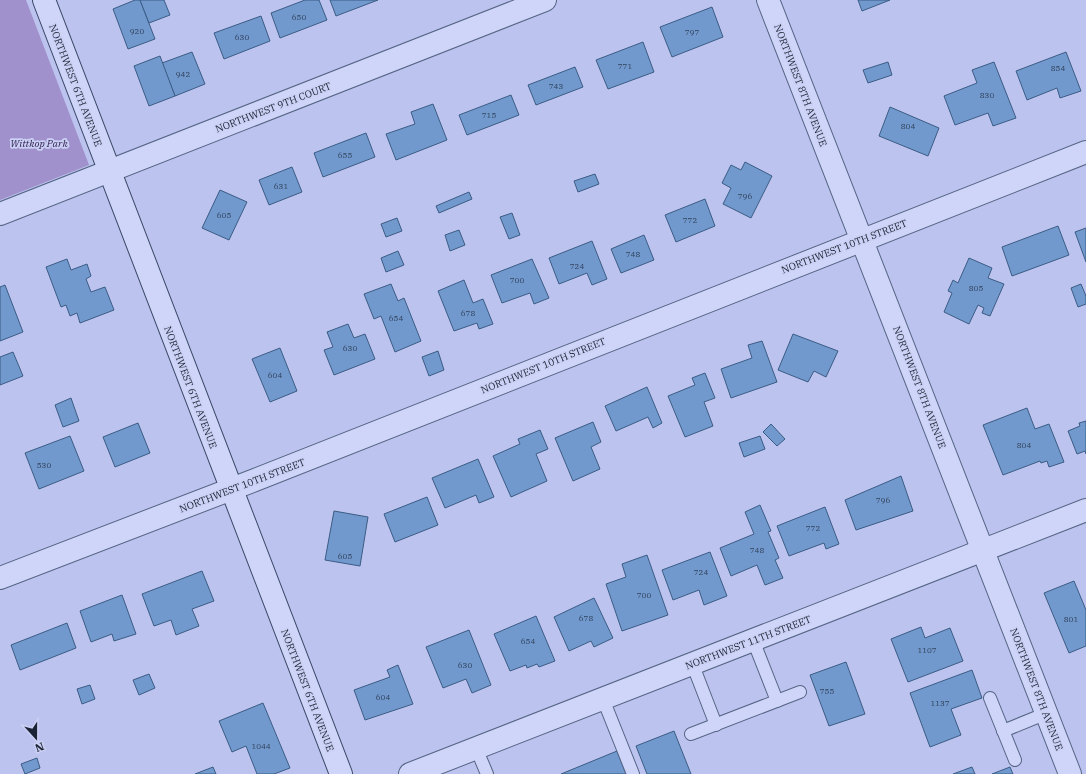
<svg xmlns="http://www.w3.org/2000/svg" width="1086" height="774" viewBox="0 0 1086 774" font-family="'IBM Plex Serif',serif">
<rect width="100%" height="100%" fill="#bcc3ee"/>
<polygon fill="#a090cb" points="0,0 26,0 89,165 0,200"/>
<g fill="#7199cd" stroke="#3b5c85">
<polygon points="135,0 140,0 155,39 128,49 113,9"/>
<polygon points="140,0 164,0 170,15 149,23"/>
<polygon points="305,0 319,0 327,20 280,38 271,13"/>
<polygon points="330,0 378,0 336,16"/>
<polygon points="858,0 890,0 862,11"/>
<polygon points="712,7 723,37 672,57 660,27"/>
<polygon points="261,16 270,41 224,59 214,33"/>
<polygon points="643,42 654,72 608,89 596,60"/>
<polygon points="192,52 205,84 175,96 162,63"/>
<polygon points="1066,52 1081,91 1060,98 1057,88 1027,100 1016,71"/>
<polygon points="160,56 175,96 149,106 134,66"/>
<polygon points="888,62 892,75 868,83 863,70"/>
<polygon points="994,62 1016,118 993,126 988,113 955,125 944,96 977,83 972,70"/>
<polygon points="575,67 583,87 536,105 528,85"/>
<polygon points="511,95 519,115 467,135 459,115"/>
<polygon points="433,104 447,140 396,160 386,134 415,124 411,112"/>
<polygon points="890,107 939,128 928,156 879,136"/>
<polygon points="366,133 375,157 323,177 314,153"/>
<polygon points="745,162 772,176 751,218 723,204 731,188 722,183 731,165 741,170"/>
<polygon points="292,167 302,192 269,205 259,180"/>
<polygon points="595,174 599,184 578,192 574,181"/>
<polygon points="220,190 247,202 229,240 202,228"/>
<polygon points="469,192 472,199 439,213 436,206"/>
<polygon points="705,199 715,226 676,242 665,215"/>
<polygon points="512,213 520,235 509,239 500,217"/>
<polygon points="397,218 402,231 386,237 381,224"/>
<polygon points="1058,226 1069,255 1012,276 1002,247"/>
<polygon points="1086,228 1086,262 1075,232"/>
<polygon points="459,230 465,245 450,251 445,235"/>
<polygon points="644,235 654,260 621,273 611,249"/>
<polygon points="592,241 607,279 592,285 587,273 559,284 549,258"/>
<polygon points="398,251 404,265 386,272 381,258"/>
<polygon points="969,258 992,268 988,278 1004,284 990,316 982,313 984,308 978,305 969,324 944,312 952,293 948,291 953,280 958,283"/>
<polygon points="67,259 71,270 87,264 91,276 86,279 91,292 105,287 114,310 80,323 77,313 70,316 66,305 61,307 46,267"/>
<polygon points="532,259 549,298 534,304 530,293 502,303 491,275"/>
<polygon points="464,280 473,303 483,299 493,324 479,329 477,323 454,331 438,291"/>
<polygon points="391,284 398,301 404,298 421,341 395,352 381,316 374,319 364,294"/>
<polygon points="1081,284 1086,296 1086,304 1078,307 1071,288"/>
<polygon points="5,285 23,332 0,341 0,287"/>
<polygon points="348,324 354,338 365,334 375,359 334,375 324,350 333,347 327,332"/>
<polygon points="793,334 838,351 826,377 814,371 808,382 778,370"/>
<polygon points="762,341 777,382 731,398 721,369 752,358 748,345"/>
<polygon points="280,348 297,391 270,402 252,359"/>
<polygon points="438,351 444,370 429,376 422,357"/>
<polygon points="13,352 23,376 0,385 0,357"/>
<polygon points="705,373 715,398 704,402 713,426 685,437 668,396 695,385 692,378"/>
<polygon points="647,387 662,423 653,428 648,417 616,431 605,406"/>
<polygon points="71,398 79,421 63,427 55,405"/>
<polygon points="1027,408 1035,429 1049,424 1064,462 1049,467 1047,461 1041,463 1040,461 1003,475 983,425"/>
<polygon points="1086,421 1086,454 1085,451 1077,454 1068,431 1080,426 1079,423"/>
<polygon points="593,422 601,442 591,447 600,469 573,481 555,438"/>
<polygon points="138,423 150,453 115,467 103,437"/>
<polygon points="771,424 785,439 777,446 763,432"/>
<polygon points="540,430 548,449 536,454 547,481 511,497 493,456 520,444 518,439"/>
<polygon points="70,436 84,471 39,489 25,453"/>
<polygon points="760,436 765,449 744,457 739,443"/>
<polygon points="478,459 494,497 479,503 476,495 445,508 432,478"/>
<polygon points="901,476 913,511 856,530 845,500"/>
<polygon points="427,497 438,525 395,542 384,514"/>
<polygon points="760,505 771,531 768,532 779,558 775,560 783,578 765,585 757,565 731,576 720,548 754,534 745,512"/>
<polygon points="825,507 839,544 826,549 824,543 789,556 777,526"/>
<polygon points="334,511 368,517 360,566 325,560"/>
<polygon points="710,552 727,596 704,605 699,590 673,600 662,570"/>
<polygon points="647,555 668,615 622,631 606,584 626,577 622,564"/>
<polygon points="202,571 214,601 192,609 199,626 176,635 171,620 154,626 142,594"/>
<polygon points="1074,581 1086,610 1086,646 1069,653 1044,593"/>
<polygon points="122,595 136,634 114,641 112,634 91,642 80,611"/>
<polygon points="594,598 613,638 594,647 591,641 569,651 554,617"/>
<polygon points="536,616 555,661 539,667 537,664 527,668 526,665 510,671 494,634"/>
<polygon points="67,623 76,648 20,670 11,645"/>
<polygon points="921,627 925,638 950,628 963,661 908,682 891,639"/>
<polygon points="469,630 491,685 472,693 466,679 443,688 426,647"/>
<polygon points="846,662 865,714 829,726 810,675"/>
<polygon points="398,665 413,704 365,720 354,690 390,677 387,670"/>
<polygon points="972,670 982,698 951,709 961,735 930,747 910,693"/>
<polygon points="149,674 155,688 139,695 133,680"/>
<polygon points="90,685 95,699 82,704 77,689"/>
<polygon points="263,703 290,768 274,774 257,774 246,746 232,752 219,721"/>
<polygon points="674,731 691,774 647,774 636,746"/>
<polygon points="617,751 626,774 561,774"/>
<polygon points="37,758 40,768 25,774 21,764"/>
<polygon points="213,767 216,774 195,774"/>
<polygon points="972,767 975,774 953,774"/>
<polygon points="1010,767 1013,774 992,774"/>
</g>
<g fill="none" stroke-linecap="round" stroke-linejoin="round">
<defs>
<g id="lane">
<polyline points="753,640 777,701"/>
<polyline points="692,663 716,725"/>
<polyline points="990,698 1015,760"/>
<polyline points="603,699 633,774"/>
<polyline points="1003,731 1047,713"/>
<polyline points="691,734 800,692"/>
<polyline points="476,748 487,774"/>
</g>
<g id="street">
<polyline points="768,0 1070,774"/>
<polyline points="0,214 545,0"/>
<polyline points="0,578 255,480 1086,152"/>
<polyline points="410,774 1086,510"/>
</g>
<polyline id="secondary" points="44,0 341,774"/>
</defs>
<use href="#lane" stroke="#556585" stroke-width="14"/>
<use href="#street" stroke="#556585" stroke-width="24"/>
<use href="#secondary" stroke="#394967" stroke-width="24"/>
<use href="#lane" stroke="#cfd5f9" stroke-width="12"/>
<use href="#street" stroke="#cfd5f9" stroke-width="22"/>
<use href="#secondary" stroke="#cfd5f9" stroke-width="22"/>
</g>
<g text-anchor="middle" stroke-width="3.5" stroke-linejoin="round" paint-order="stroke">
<g font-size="8" fill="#30415a">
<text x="299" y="20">650</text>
<text x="137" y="34">920</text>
<text x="692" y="35">797</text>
<text x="242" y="40">630</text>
<text x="625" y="69">771</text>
<text x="1058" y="71">854</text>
<text x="183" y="77">942</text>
<text x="556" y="89">743</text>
<text x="987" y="98">830</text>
<text x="489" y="118">715</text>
<text x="908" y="129">804</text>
<text x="345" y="158">655</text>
<text x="281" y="189">631</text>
<text x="745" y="199">796</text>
<text x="224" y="218">605</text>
<text x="690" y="223">772</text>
<text x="633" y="257">748</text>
<text x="577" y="269">724</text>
<text x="517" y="283">700</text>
<text x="976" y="291">805</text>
<text x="468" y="316">678</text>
<text x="396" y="321">654</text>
<text x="350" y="351">630</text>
<text x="275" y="378">604</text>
<text x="1024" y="448">804</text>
<text x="44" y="468">530</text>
<text x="883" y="503">796</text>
<text x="813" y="531">772</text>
<text x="757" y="553">748</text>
<text x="345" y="559">605</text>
<text x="701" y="575">724</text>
<text x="644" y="598">700</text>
<text x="586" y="621">678</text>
<text x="1071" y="622">801</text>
<text x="528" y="644">654</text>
<text x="927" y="653">1107</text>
<text x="465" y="668">630</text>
<text x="827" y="694">755</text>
<text x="383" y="700">604</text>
<text x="940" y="706">1137</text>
<text x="261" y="749">1044</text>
</g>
<g font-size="10" fill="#1b2434" stroke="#cbd1f5">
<text transform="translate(76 85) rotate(69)" y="4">NORTHWEST 6TH AVENUE</text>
<text transform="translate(801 85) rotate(69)" y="4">NORTHWEST 8TH AVENUE</text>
<text transform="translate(273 107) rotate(-21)" y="4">NORTHWEST 9TH COURT</text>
<text transform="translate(844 246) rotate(-21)" y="4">NORTHWEST 10TH STREET</text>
<text transform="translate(543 365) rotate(-22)" y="4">NORTHWEST 10TH STREET</text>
<text transform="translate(191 387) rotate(69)" y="4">NORTHWEST 6TH AVENUE</text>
<text transform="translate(920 387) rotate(69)" y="4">NORTHWEST 8TH AVENUE</text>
<text transform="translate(242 485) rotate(-21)" y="4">NORTHWEST 10TH STREET</text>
<text transform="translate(748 642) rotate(-21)" y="4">NORTHWEST 11TH STREET</text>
<text transform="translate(1037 689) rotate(69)" y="4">NORTHWEST 8TH AVENUE</text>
<text transform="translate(308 690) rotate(69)" y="4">NORTHWEST 6TH AVENUE</text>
</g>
<g font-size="10" font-style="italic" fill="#342151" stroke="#cbd1f5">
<text x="39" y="147">Wittkop Park</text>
</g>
</g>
<g transform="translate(36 738) rotate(159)" stroke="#cbd1f5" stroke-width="3" paint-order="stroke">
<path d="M0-3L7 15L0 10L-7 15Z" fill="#1b2434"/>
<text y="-6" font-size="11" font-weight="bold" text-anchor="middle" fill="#1b2434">N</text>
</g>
</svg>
